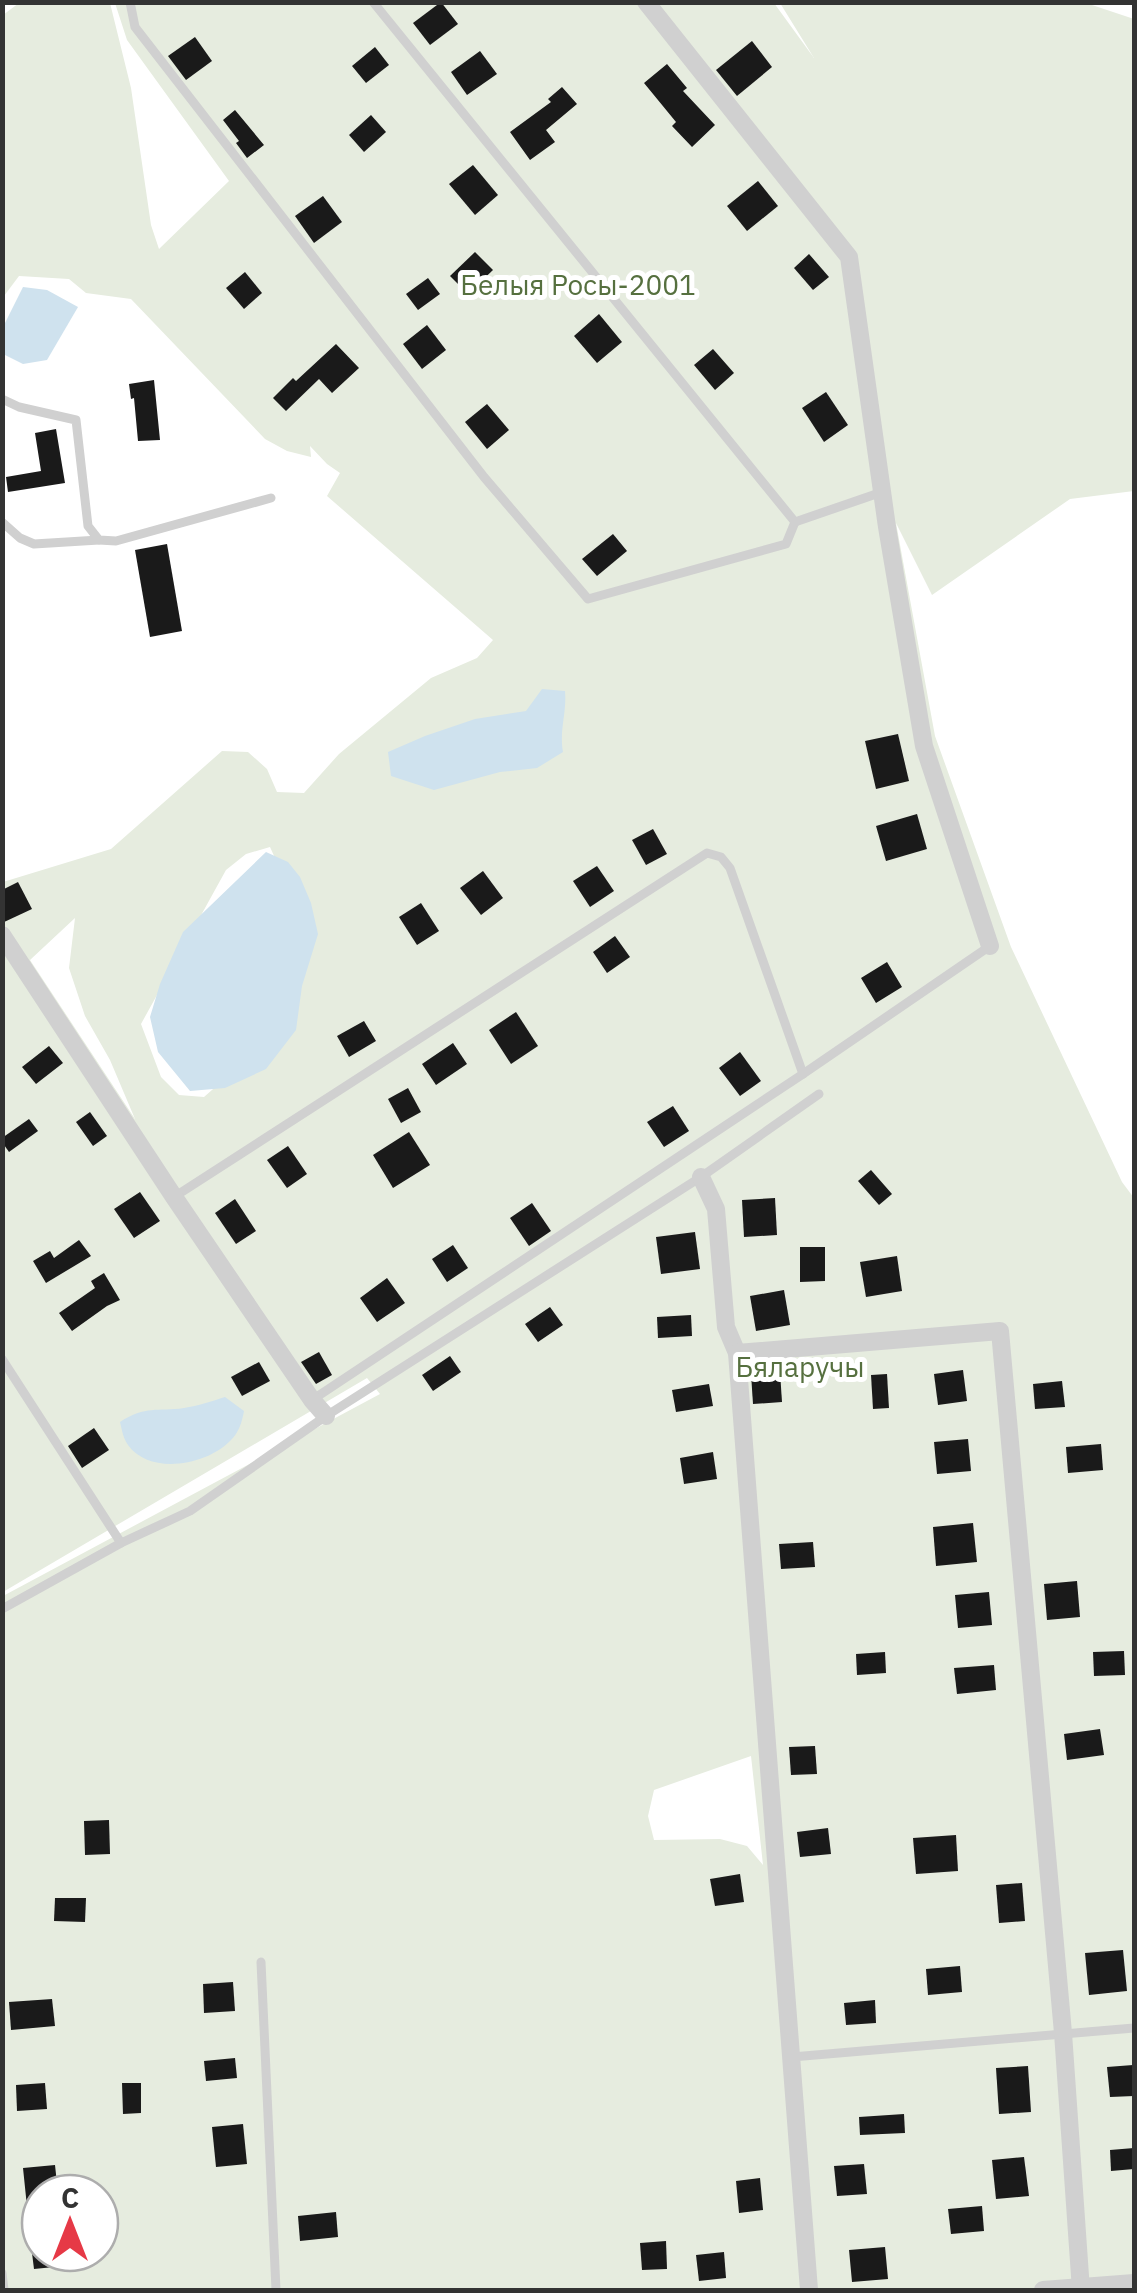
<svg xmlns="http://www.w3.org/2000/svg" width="1137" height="2293" viewBox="0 0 1137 2293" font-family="'IBM Plex Sans',sans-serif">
<rect width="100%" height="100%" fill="#fff"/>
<path fill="#e6ecdf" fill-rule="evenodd" d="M1083,2L1134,19V491L1070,499L932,595L896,523L935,736L1011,947L1122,1182L1134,1198V2290H3V1596L380,1394L367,1378L3,1592V882L111,849L222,751L248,752L267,769L277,792L304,793L339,754L431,678L477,658L493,640L327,496L340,473L327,464L310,446L311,457L287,451L265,439L131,299L86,293L69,279L19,276L4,296L3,315V15L19,3H110L131,88L151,225L159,249L229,181L127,40L115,3H774L814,58L780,3ZM270,847L290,891L280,1030L204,1097L179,1095L161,1077L141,1024L226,870L246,854ZM75,918L69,968L85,1016L110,1060L135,1119L30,960ZM751,1756L763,1865L747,1846L720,1839L654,1840L648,1816L654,1790ZM40,2193H100V2253H40Z"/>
<g fill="#cfe2ee">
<polygon points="23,287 47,290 78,307 47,360 23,364 3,354 3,327"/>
<path d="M542,689L565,691C567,713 559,730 563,752L537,768L500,772L434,790L391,776L388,752L425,736L475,719L526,711Z"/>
<polygon points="266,852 288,862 300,877 311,903 318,934 302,986 296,1030 266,1069 225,1088 190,1091 158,1052 150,1017 160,984 183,932"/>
<path d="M225,1397L244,1411C242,1422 239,1432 231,1440C208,1465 150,1476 128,1445C123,1438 122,1430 120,1422C146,1405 157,1412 184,1408C198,1406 212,1401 225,1397Z"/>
</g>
<g fill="#1a1a1a">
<polygon points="441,2 458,24 430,45 413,23"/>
<polygon points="195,37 212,61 186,80 168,56"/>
<polygon points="752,41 772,67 737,96 716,70"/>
<polygon points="375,47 389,65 366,83 352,66"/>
<polygon points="480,51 497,74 467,95 451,72"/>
<polygon points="667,64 687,88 683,91 715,125 692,147 672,126 676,122 644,83"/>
<polygon points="562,87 577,104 546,130 555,142 530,160 510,132 551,102 548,99"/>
<polygon points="235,110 264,145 247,158 236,143 239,141 223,120"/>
<polygon points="371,115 386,132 364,152 349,135"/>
<polygon points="473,165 498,195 475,215 449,184"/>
<polygon points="758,181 778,206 747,231 727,206"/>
<polygon points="323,196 342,222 314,243 295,216"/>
<polygon points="475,252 493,270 468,294 450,276"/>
<polygon points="809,254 829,277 813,290 794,268"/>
<polygon points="245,272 262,293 244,309 226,288"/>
<polygon points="428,278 440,294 418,310 406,294"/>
<polygon points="599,314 622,342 597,363 574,336"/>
<polygon points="427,325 446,350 422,369 403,344"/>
<polygon points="336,344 359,368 332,393 319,379 286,411 273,398 293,378 296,381"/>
<polygon points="713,349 734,373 715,390 694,365"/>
<polygon points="154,380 160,440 138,441 134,398 131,399 129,384"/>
<polygon points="826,392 848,425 824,442 802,408"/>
<polygon points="487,404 509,430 487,449 465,422"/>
<polygon points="56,429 65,483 8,492 6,477 41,471 35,433"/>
<polygon points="613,534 627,551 597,576 582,559"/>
<polygon points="167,544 182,631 150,637 135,550"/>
<polygon points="898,734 909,781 876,789 865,741"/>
<polygon points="917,814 927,849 886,861 876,826"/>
<polygon points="653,829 667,854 646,865 632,840"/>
<polygon points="597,866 614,891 590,907 573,881"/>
<polygon points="483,871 503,898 481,915 460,888"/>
<polygon points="18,882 32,909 2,923 2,890"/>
<polygon points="421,903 439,931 417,945 399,917"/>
<polygon points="615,936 630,957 607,973 593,952"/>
<polygon points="887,962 902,987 876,1003 861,978"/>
<polygon points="516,1012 538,1046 511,1064 489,1030"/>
<polygon points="364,1021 376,1041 349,1057 337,1036"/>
<polygon points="453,1043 467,1064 436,1085 422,1064"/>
<polygon points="49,1046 63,1063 36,1084 22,1067"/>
<polygon points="740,1052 761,1081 740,1096 719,1068"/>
<polygon points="408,1088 421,1112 401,1123 388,1099"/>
<polygon points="673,1106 689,1131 664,1147 647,1122"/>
<polygon points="90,1112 107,1136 93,1146 76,1122"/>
<polygon points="29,1119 38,1131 9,1152 2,1142 2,1138"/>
<polygon points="409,1132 430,1165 393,1188 373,1155"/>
<polygon points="288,1146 307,1174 287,1188 267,1160"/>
<polygon points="871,1170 892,1194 879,1205 858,1181"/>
<polygon points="140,1192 160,1221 134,1238 114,1209"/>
<polygon points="775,1198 777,1235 744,1237 742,1200"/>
<polygon points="235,1199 256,1231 236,1244 215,1213"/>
<polygon points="532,1203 551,1231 529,1246 510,1218"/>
<polygon points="695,1232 700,1269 661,1274 656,1237"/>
<polygon points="79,1240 91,1256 46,1283 33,1261 50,1251 54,1258"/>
<polygon points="453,1245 468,1268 447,1282 432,1259"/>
<polygon points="800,1247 825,1247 825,1281 800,1282"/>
<polygon points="897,1256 902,1291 866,1297 860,1262"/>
<polygon points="104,1273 120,1300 107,1306 72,1331 59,1313 95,1288 91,1281"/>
<polygon points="387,1278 405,1303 377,1322 360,1298"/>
<polygon points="784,1290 790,1325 756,1331 750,1296"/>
<polygon points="550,1307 563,1325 538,1342 525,1324"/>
<polygon points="691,1315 692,1336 658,1338 657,1317"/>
<polygon points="319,1352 332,1375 316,1384 301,1362"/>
<polygon points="450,1356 461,1372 433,1391 422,1375"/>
<polygon points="259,1362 270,1381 242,1396 231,1377"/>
<polygon points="963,1370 967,1401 938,1405 934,1374"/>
<polygon points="780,1372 782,1402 753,1404 751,1374"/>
<polygon points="887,1374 889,1408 873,1409 871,1375"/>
<polygon points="1062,1381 1065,1407 1035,1409 1033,1384"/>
<polygon points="709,1384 713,1406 676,1412 672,1390"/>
<polygon points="94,1428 109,1450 82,1468 68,1446"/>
<polygon points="968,1439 971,1471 937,1474 934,1442"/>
<polygon points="1101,1444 1103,1470 1068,1473 1066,1447"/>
<polygon points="713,1452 717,1479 684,1484 680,1458"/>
<polygon points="973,1523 977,1562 936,1566 933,1527"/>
<polygon points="813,1542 815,1567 781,1569 779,1544"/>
<polygon points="1077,1581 1080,1617 1047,1620 1044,1584"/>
<polygon points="989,1592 992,1625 958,1628 955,1595"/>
<polygon points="1124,1651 1125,1675 1094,1676 1093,1652"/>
<polygon points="885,1652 886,1673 857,1675 856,1654"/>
<polygon points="994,1665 996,1690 957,1694 954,1668"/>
<polygon points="1100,1729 1104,1755 1067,1760 1064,1734"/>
<polygon points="815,1746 817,1774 791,1775 789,1747"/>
<polygon points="109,1820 110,1854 85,1855 84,1821"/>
<polygon points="828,1828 831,1854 800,1857 797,1832"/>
<polygon points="956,1835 958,1871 916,1874 913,1838"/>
<polygon points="740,1874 744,1902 715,1906 710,1879"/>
<polygon points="1022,1883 1025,1921 999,1923 996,1885"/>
<polygon points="55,1898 86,1898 85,1922 54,1921"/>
<polygon points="1123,1950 1127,1991 1089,1995 1085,1953"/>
<polygon points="960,1966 962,1992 928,1995 926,1969"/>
<polygon points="233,1982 235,2011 204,2013 203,1984"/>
<polygon points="52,1999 55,2026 11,2030 9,2002"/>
<polygon points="875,2000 876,2023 846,2025 844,2003"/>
<polygon points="235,2058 237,2078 206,2081 204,2061"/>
<polygon points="1133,2065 1134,2096 1110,2097 1107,2067"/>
<polygon points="1028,2066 1031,2112 999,2114 996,2068"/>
<polygon points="45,2083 47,2109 17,2111 16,2085"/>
<polygon points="122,2083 141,2083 141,2113 123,2114"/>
<polygon points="904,2114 905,2133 860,2135 859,2117"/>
<polygon points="243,2124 247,2164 216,2167 212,2127"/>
<polygon points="1134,2148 1134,2169 1111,2171 1110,2150"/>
<polygon points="1024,2157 1029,2196 996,2199 992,2160"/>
<polygon points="864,2164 867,2194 837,2196 834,2166"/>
<polygon points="55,2165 58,2193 40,2193 40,2226 29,2226 23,2168"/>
<polygon points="760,2178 763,2210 739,2213 736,2181"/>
<polygon points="982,2206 984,2231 951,2234 948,2209"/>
<polygon points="336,2212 338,2237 300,2241 298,2216"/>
<polygon points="666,2241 667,2269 642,2270 640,2243"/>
<polygon points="885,2247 888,2279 852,2282 849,2250"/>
<polygon points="724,2252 726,2278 699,2281 696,2255"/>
<polygon points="32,2253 83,2253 84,2264 34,2269"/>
</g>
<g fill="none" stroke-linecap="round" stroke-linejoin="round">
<g stroke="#d0d0d0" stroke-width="9">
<polyline points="130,2 135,27 484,477 588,599 786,544 795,522"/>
<polyline points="373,2 795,522 882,492"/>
<polyline points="2,399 19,407 76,420 88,526 99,540 116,541 271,498"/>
<polyline points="2,522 20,538 34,544 99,540"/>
<polyline points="174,1197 707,853 721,857 730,868 803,1074"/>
<polyline points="2,1359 121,1543"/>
<polyline points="312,1400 803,1074 990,946"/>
<polyline points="2,1609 121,1543 190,1511 326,1416 701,1177 819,1094"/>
<polyline points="261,1962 276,2290"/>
<polyline points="792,2057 1134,2028"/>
<polyline points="2,2273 4,2290"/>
</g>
<g stroke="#d0d0d0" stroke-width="18">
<polyline points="646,2 849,257 887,527 924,746 990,946"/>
<polyline points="2,935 174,1197 312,1400 326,1416"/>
<polyline points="701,1177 716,1209 726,1327 737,1353 809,2290"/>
<polyline points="737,1353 1000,1331 1063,2033 1081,2290"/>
<polyline points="1043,2290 1134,2283"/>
</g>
</g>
<g text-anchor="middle" stroke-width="10" stroke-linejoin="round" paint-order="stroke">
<g font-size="28" fill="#56703f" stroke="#fff">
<text x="578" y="295">Белыя Росы-2001</text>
<text x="800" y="1377">Бяларучы</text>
</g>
</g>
<rect width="1137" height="2293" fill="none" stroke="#333333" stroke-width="10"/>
<g transform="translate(70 2223)"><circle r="48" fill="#ffffff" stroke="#adadad" stroke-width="2.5"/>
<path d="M0-8L18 38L0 25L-18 38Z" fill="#e63946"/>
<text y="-15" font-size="28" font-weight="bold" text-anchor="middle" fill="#333333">С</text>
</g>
</svg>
